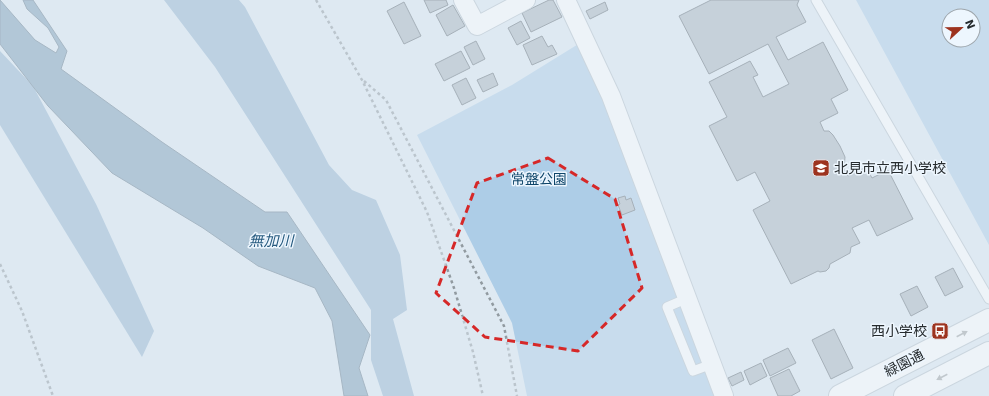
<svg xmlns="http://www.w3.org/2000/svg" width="989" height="396" viewBox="0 0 989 396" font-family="'DejaVu Sans','Noto Sans JP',sans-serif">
<rect width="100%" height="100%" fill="#dee9f2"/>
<g fill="#adcde7" fill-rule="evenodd">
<path d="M856,0H989V245ZM949,16H973V40H949Z"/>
<polygon points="580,43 678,288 716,396 527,396 512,323 417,135 512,85"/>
</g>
<g fill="#94b4cf">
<polygon points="164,0 239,0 245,7 329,165 352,190 376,200 400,255 407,310 393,319 414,396 383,396 371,360 371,310 215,67"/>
<polygon points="0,51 33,86 96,204 154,331 142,357 0,125"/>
</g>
<polygon fill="#7d9db6" stroke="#637b8d" points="0,0 35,40 56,53 59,47 48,28 27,9 23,0 33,0 67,51 61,69 162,142 265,212 287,212 370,335 359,368 368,396 344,396 332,321 315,288 258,266 203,228 112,173 48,106 0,44"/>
<g fill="#a8b3bc" stroke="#626c74">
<polygon points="424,0 446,0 448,5 430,13"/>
<polygon points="549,0 553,0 562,17 531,32 522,13"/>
<polygon points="711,0 799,0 797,5 806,22 776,37 788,60 823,42 848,90 831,99 838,113 820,122 824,131 829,131 833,135 840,146 845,157 844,169 848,176 866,167 872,178 888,170 913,219 877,236 869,220 852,228 860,243 851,247 850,253 830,264 829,268 826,271 820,272 818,271 791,284 753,210 770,201 755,172 737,181 709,126 727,117 709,82 750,61 758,75 753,77 763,97 789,84 768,44 709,74 679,16"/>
<polygon points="404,2 421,36 404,44 387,11"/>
<polygon points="605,2 608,10 590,19 586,11"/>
<polygon points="453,5 465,26 447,36 436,15"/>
<polygon points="521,21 530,38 517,45 508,28"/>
<polygon points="542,36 548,47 552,45 557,54 532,65 523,45"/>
<polygon points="476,41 485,59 473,65 464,47"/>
<polygon points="461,51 470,68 444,81 435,64"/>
<polygon points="493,73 498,85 483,92 477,80"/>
<polygon points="466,78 476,98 462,105 452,85"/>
<polygon points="625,196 626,200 631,198 635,210 622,215 618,205 620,204 618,198"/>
<polygon points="953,268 963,287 945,296 935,277"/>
<polygon points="917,286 928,307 911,316 900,294"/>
<polygon points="834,329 853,368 831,379 812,340"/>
<polygon points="788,348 796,363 770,376 763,360"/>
<polygon points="761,363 767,376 750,385 744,371"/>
<polygon points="789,369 800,391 791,396 778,396 770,378"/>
<polygon points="741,372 744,380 732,386 728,378"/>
</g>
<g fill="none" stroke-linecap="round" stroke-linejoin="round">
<defs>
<g id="service">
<polyline points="816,0 989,299"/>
<polyline points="688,298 667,307 693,371 712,364"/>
</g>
<g id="minor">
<polyline points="463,0 477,26 526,0"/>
<polyline points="566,0 611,96 724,396"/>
</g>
<g id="tertiary">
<polyline points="840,396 989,320"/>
<polyline points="905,396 989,353"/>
</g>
</defs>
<use href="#service" stroke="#b4bfc8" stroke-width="11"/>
<use href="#minor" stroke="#b4bfc8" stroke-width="20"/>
<use href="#tertiary" stroke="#b4bfc8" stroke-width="24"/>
<g stroke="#919aa0" stroke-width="2.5" stroke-dasharray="3 3" stroke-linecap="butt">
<polyline points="316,0 362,80 427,212 454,288 473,352 483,396"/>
<polyline points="364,81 386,100 504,326 517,396"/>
<polyline points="0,264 22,311 53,396"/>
</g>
<use href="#service" stroke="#fff" stroke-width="9"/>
<use href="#minor" stroke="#fff" stroke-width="18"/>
<use href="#tertiary" stroke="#fff" stroke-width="22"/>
</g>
<defs><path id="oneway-solid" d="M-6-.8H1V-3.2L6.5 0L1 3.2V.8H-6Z"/></defs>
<g fill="#9da0a1">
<use href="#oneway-solid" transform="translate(962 334) rotate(-27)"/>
<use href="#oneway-solid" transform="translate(942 377) rotate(153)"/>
</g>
<path d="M0 0H989V396H0ZM548,158L615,199L642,288L578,351L485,337L436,293L477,183Z" fill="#dee9f2" fill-opacity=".55" fill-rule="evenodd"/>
<path fill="none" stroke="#d62828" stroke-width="3" stroke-dasharray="8 5" stroke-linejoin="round" d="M548,158L615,199L642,288L578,351L485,337L436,293L477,183Z"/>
<defs>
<symbol id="school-square" viewBox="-11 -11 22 22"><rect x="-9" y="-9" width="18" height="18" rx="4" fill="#9d331f" stroke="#edf6fe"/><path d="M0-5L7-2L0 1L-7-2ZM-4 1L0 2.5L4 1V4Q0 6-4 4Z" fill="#fff"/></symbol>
<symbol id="bus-square" viewBox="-11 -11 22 22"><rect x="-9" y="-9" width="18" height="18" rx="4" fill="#9d331f" stroke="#edf6fe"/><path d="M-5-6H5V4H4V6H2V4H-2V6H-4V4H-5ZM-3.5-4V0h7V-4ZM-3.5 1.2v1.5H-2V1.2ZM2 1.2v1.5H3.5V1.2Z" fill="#fff"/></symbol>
</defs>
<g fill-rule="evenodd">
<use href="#school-square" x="811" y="158" width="20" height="20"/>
<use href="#bus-square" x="930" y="321" width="20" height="20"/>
</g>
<g text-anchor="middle" stroke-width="3" stroke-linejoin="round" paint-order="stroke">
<g font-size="14" fill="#262b2e" stroke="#edf6fe" text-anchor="start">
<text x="834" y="173">北見市立西小学校</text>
<text x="927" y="336" text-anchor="end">西小学校</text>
</g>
<g font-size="14" fill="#0e4569" stroke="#edf6fe">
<text x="539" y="184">常盤公園</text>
</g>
<g font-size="14" fill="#262b2e" stroke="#edf6fe">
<text transform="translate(904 363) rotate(-27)" y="5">緑園通</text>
</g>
<g font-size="15" font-style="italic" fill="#265a7f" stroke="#edf6fe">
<text x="271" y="246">無加川</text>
</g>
</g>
<g transform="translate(961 28) rotate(68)"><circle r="19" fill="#edf6fe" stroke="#9da5ab"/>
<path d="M0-3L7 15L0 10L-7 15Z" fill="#9d331f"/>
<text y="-6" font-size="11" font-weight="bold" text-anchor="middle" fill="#262b2e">N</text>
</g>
</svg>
